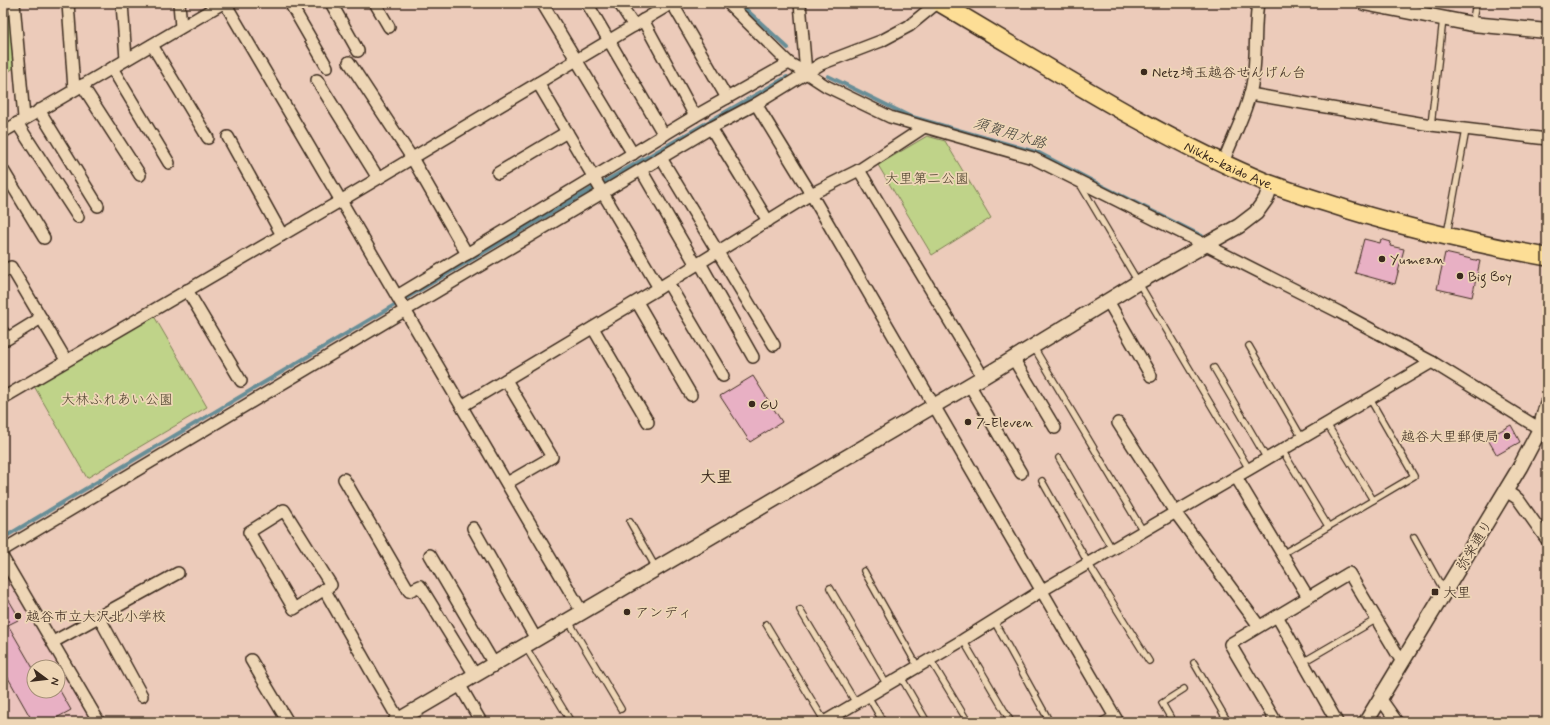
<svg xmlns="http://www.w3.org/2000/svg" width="1550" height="725" viewBox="0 0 1550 725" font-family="Mynerve,'Klee One',sans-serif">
<rect width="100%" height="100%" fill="#eccbba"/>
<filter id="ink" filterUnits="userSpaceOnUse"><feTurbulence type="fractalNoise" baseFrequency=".025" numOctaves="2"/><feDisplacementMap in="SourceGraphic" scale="8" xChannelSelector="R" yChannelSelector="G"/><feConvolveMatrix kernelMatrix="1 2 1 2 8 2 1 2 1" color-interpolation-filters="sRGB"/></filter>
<g filter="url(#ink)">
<path fill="#ebc3bd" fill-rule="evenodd" d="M3,566L95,722H3ZM34,667H58V691H34Z"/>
<g fill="#bfd389" stroke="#7d7e54">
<polygon points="3,3 12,3 17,66 3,75"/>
<polygon points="927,136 945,141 991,218 932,255 878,165"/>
<polygon points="154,316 207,407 87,478 34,386"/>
</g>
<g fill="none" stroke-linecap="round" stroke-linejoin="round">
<g stroke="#688e97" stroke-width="4">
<polyline points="739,3 788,48"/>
<polyline points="828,76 909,116 1039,153 1104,187 1202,236"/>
<path d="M3,538C264,383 523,226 787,77"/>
</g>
</g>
<g fill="#e8b0c4" stroke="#3b2a1e">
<polygon points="1364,239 1380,243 1381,239 1391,242 1390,246 1404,249 1395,284 1355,273"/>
<polygon points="1445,253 1480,261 1472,297 1437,289"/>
<polygon points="753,376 782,422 750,442 720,396"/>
<polygon points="1511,425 1520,442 1497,455 1487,438"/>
<polygon points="3,590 20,619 8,625 34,670 34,691 46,691 48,695 58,691 59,689 71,710 49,722 33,722 3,669"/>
</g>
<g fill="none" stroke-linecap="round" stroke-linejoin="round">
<defs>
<g id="service">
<polyline points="1472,24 1476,3"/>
<polyline points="1431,125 1443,19"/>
<polyline points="1080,184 1249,469"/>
<polyline points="1447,234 1466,130"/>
<polyline points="1033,346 1143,531"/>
<polyline points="1249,346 1302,438"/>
<polyline points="1214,368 1267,459"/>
<polyline points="1327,424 1373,500"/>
<polyline points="1282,450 1328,526"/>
<polyline points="1059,458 1112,549"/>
<polyline points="1042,481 1088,563 1149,661"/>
<polyline points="630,522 656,568"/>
<polyline points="1414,537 1444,591"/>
<polyline points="1282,554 1414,476 1370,399"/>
<polyline points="864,571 918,667"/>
<polyline points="830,588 887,685"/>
<polyline points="800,610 856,703"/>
<polyline points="568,620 621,709"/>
<polyline points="994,621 1047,717"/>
<polyline points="766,624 825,722"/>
<polyline points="963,640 1011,722"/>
<polyline points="525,646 571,722"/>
<polyline points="930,659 968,722"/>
<polyline points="1303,662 1377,619"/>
<polyline points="1194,663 1228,722"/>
<polyline points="901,677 927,722"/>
<polyline points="868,696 883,722"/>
<polyline points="1100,722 1114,715"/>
<polyline points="1173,722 1162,703 1184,689"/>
</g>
<g id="minor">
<polyline points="14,3 24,118"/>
<polyline points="68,3 74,89"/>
<polyline points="122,3 126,59"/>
<polyline points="179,3 181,27"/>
<polyline points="225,3 582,612"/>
<polyline points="290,3 327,67"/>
<polyline points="331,3 358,51"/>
<polyline points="375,3 389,27"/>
<polyline points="542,3 633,154"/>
<polyline points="587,3 664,135"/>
<polyline points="619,3 634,26"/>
<polyline points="672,3 727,98"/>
<polyline points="728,3 789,63 806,73"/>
<polyline points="800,3 806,73 826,86 890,117 1033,158 1339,312 1432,362 1540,429 1547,430"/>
<polyline points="643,20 695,116"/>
<polyline points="152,45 208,138"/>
<polyline points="349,62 412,158 467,254"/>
<polyline points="112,68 169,163"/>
<polyline points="317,80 378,178"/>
<polyline points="538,83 659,288"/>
<polyline points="82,85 140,175"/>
<polyline points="1250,94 1431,125 1547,139"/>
<polyline points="756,104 811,194 1118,722"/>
<polyline points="39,110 98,206"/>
<polyline points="17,123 78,217"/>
<polyline points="711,128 768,221"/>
<polyline points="3,132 223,3"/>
<polyline points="228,137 282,235"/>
<polyline points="661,158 774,345"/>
<path d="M1223,163C1233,136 1249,108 1253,79C1257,54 1254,28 1258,3"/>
<polyline points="3,170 44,238"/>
<polyline points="641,170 696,265"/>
<polyline points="859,170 983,377"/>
<polyline points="498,173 567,132"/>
<polyline points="700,263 753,357"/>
<polyline points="3,272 11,267 66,360"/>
<polyline points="668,283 723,376"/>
<polyline points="187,290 241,381"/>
<polyline points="397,296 695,116 789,63"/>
<polyline points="1108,301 1151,376"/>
<polyline points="637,302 691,395"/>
<polyline points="593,328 648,422"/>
<polyline points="3,332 7,339 41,318"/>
<polyline points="1013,358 1055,428"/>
<polyline points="506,380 552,457 507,483"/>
<polyline points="969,384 1021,473"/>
<polyline points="3,398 342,200 672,3"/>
<polyline points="462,406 659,288 811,194 859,170 923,128"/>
<polyline points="1118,423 1175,512 1259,626"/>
<polyline points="1236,477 1308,597"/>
<polyline points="344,479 409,591 420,586 475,675"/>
<polyline points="1506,491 1518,499 1547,540"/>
<polygon points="284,510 331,585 294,609 249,532"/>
<polyline points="473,528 536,639"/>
<polyline points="3,550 711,128 756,104 821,64 881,41 909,26 937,3"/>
<polyline points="430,555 494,664"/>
<polyline points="3,558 99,722"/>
<polyline points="324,589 400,722"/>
<polyline points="1277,616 1337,722"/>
<polyline points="99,617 142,696"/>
<polyline points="53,642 178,573"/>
<polyline points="251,660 288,722"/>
<polyline points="459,684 481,722"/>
<polyline points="1380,698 1397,722"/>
<polyline points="824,722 963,640 1041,591 1432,362"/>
<polyline points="1276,722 1230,644 1349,573 1402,662"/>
</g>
<g id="tertiary">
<polyline points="1364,3 1472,24 1547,31"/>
<polyline points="395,722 983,377 1137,283 1239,226 1256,213 1266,199 1271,184"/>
<polyline points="1366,722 1520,467 1540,429 1547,404"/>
</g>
<g id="primary">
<path id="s1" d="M940,3C1048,66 1154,136 1270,184C1289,191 1308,197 1327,203C1399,227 1472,243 1547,257"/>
</g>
</defs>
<use href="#service" stroke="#3b2a1e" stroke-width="8"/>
<use href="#minor" stroke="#3b2a1e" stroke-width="14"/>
<use href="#tertiary" stroke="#3b2a1e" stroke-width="17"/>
<use href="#primary" stroke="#3b2a1e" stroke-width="20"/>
<use href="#service" stroke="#eed6b6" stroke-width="5.5"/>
<use href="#minor" stroke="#eed6b6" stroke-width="11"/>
<use href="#tertiary" stroke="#eed6b6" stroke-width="14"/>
<use href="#primary" stroke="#fdde96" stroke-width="17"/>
</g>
</g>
<g fill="#3b2a1e" stroke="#eed6b6" stroke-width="1.5">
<circle cx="1144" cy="72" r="4"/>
<circle cx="1382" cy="259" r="4"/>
<circle cx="1460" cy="276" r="4"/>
<circle cx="752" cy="404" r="4"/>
<circle cx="968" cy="422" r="4"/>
<circle cx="1507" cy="436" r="4"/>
<rect x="1431" y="588" width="8" height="8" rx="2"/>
<circle cx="627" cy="612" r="4"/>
<circle cx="18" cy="616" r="4"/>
</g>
<g text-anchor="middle" stroke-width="3.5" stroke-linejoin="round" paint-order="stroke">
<g font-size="14" fill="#3b2a1e" stroke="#eed6b6" text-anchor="start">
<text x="1152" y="77">Netz埼玉越谷せんげん台</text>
<text x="1390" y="264">Yumean</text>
<text x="1468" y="281">Big Boy</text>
<text x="760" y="409">GU</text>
<text x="976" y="427">7-Eleven</text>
<text x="1499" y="441" text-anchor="end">越谷大里郵便局</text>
<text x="1443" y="597">大里</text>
<text x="635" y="617">アンディ</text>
<text x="26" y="621">越谷市立大沢北小学校</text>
</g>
<g font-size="14" fill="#3b2a1e" stroke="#eed6b6">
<text dy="5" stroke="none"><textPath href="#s1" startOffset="332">Nikko-kaido Ave.</textPath></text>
<text transform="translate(1474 545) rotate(-59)" y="5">弥栄通り</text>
</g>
<g font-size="14" fill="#4f432e" stroke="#eed6b6">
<text x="927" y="183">大里第二公園</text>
<text x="117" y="404">大林ふれあい公園</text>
</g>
<g font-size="15" font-style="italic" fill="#46433c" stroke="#eed6b6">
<text transform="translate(1010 133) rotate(17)" y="5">須賀用水路</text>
</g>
<g font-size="16" font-weight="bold" fill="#3b2a1e" stroke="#eed6b6">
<text x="716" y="482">大里</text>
</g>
</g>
<rect width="1550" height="725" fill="none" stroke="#eed6b6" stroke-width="16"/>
<rect x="8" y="8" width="1534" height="709" fill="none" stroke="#3b2a1e" stroke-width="1.5" filter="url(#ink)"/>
<g transform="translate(46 679) rotate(105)"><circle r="19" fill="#eed6b6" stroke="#a69179"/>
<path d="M0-3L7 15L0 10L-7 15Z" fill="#3b2a1e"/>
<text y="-6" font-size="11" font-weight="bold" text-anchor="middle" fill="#3b2a1e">N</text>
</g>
</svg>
